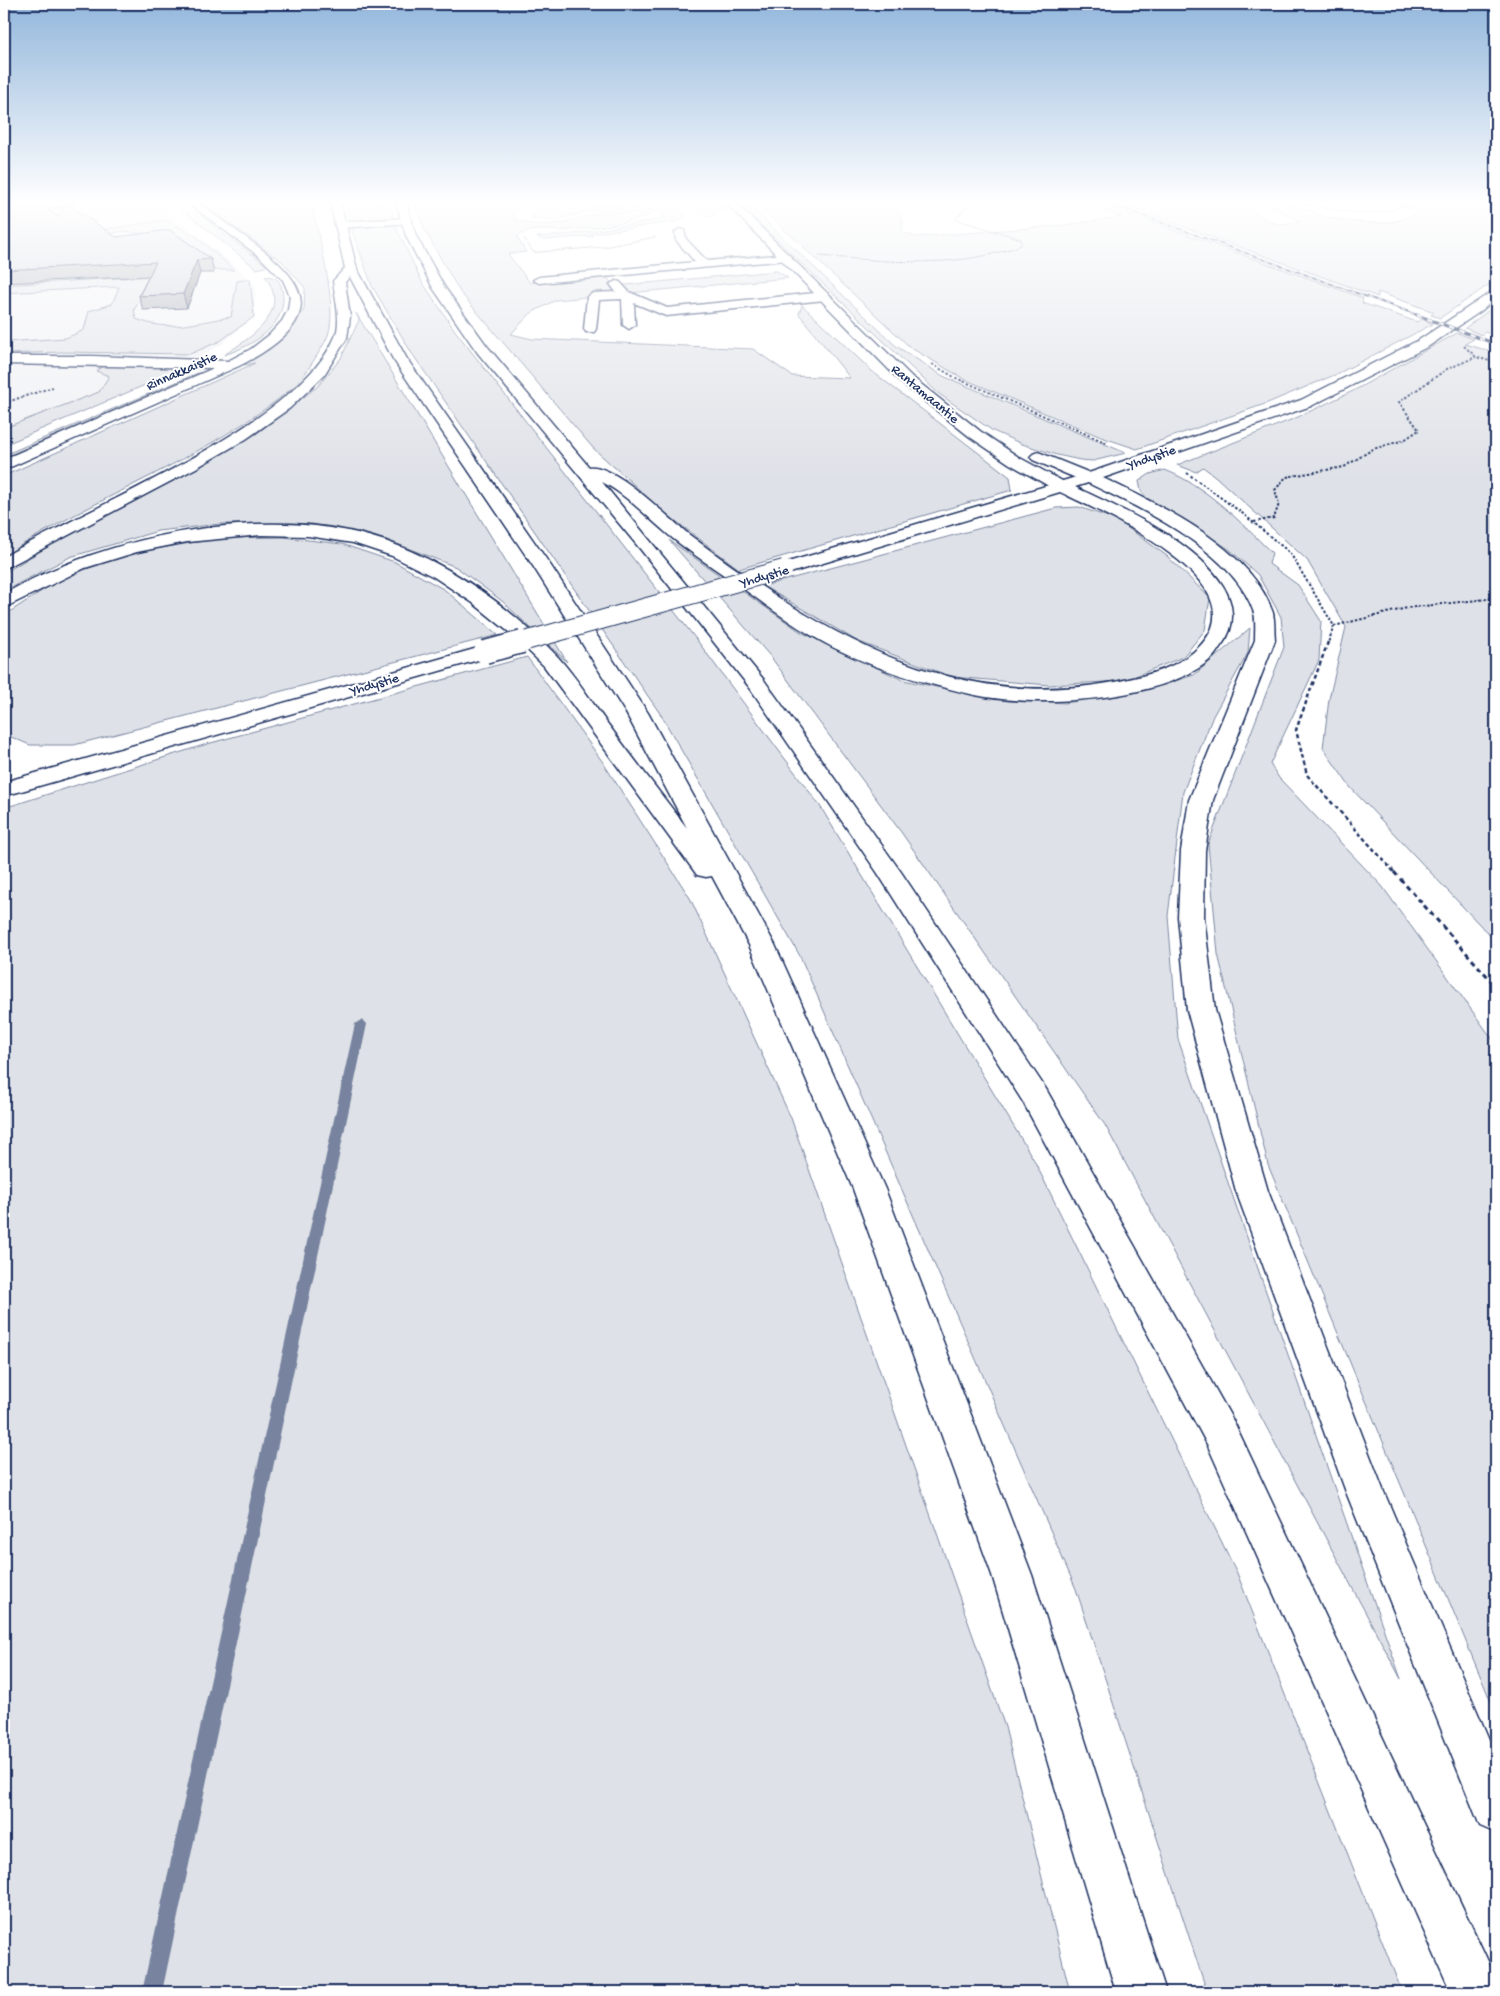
<svg xmlns="http://www.w3.org/2000/svg" width="1500" height="1996" viewBox="0 0 1500 1996" font-family="'Gochi Hand',sans-serif">
<rect width="100%" height="100%" fill="#fff"/>
<filter id="ink" filterUnits="userSpaceOnUse"><feTurbulence type="fractalNoise" baseFrequency=".02" numOctaves="2"/><feDisplacementMap in="SourceGraphic" scale="10" xChannelSelector="R" yChannelSelector="G"/><feConvolveMatrix kernelMatrix="1 2 1 2 8 2 1 2 1" color-interpolation-filters="sRGB"/></filter>
<g filter="url(#ink)">
<polygon fill="#eff0f4" points="4,202 158,202 163,208 236,266 256,287 254,315 222,344 171,373 4,443"/>
<g fill="#dee1e7" stroke="#7c88a2">
<polygon points="172,202 186,202 221,232 266,265 265,267 257,269"/>
<path d="M201,202H315L313,212C320,241 338,308 328,335C326,343 301,381 295,386C208,458 98,495 4,556V476L255,363L244,365L291,329L304,310L305,288L283,262Z"/>
<polygon points="346,202 390,202 394,220 390,223 395,225 422,282 456,332 699,643 820,806 1034,1160 1237,1573 1402,1992 1207,1992 1076,1589 800,956 661,715 411,352 372,286 349,222"/>
<path d="M414,202H528L514,214L516,220C545,230 565,222 592,215C608,210 628,213 643,213L649,215C632,223 589,229 569,230C554,232 528,226 517,237L526,252L508,254L530,283L606,276L614,286L777,271L788,278L556,300L531,313L511,334L532,339L753,349L792,376L850,378L799,314L802,305L873,372L1010,477L1012,490L739,569L665,513L593,448L460,292L425,231Z"/>
<path d="M544,202H577L595,205L675,202L686,216L680,221L591,234L593,236L543,240L537,237L574,234L657,220L665,216C657,205 604,209 590,211C569,214 552,226 530,217Z"/>
<polygon points="692,202 719,202 728,210 721,211 710,207 717,216 703,216"/>
<polygon points="737,202 746,202 896,346 943,376 1126,453 1093,461 1080,460 1057,455 1022,444 993,431 939,394"/>
<polygon points="755,202 892,202 903,222 902,232 916,237 1056,226 1122,217 1078,202 1096,202 1363,298 1362,303 1417,322 1422,319 1433,324 1337,374 1265,404 1137,449 1101,437 964,379 911,348"/>
<path d="M1115,202H1243C1258,217 1279,231 1300,221L1265,203C1284,197 1303,209 1320,215C1347,223 1399,230 1420,210L1379,202H1496V280L1440,318L1431,315L1434,312L1378,292V297Z"/>
<polygon points="165,220 196,236 234,270 209,270 182,240 125,231 4,250 4,245"/>
<path d="M154,276L134,310L136,319C171,333 195,322 231,317L237,281L250,279L254,317L220,341L190,354L61,352L4,354V342L66,338L84,330L89,311L112,304L119,287L4,293V285Z"/>
<path d="M265,276C274,276 280,279 282,289C290,324 253,346 224,355C251,337 292,313 265,276Z"/>
<polygon points="1496,305 1496,337 1485,332 1481,335 1465,328"/>
<polygon points="356,313 567,662 502,601 456,567 387,540 313,524 220,524 158,531 70,557 4,591 4,573 55,542 256,434 318,386 341,358 359,320"/>
<polygon points="1457,333 1474,339 1465,344 1496,353 1496,942 1350,787 1323,748 1329,699 1346,627 1307,560 1216,477 1203,467 1196,472 1177,465 1298,417 1353,391"/>
<polygon points="103,366 185,368 4,445 4,428 99,392 109,376 96,371"/>
<polygon points="200,372 184,381 4,459 4,455"/>
<path d="M1165,470C1208,487 1239,521 1272,553L1269,564L1298,585L1321,621L1319,660L1270,764L1279,778L1382,886L1496,1044V1714L1268,1165L1218,954L1208,844L1284,647L1281,617L1258,575L1229,549L1150,502L1141,491L1139,481L1150,474Z"/>
<polygon points="1079,507 1117,520 1167,556 1210,598 1205,630 1183,657 1123,681 1049,685 952,677 857,641 763,586 1056,508"/>
<polygon points="283,537 342,544 395,562 445,590 498,635 74,745 30,745 4,734 4,619 8,613 60,579 110,560 154,549 222,538"/>
<polygon points="669,540 801,632 903,680 995,699 1065,703 1143,691 1194,675 1250,628 1248,653 1213,716 1183,792 1168,916 1178,1039 1401,1679 1105,1125 901,832 770,656"/>
<polygon points="527,657 602,761 690,898 791,1118 1005,1727 1070,1992 4,1992 4,808 207,744"/>
</g>
<g fill="none" stroke-linecap="round" stroke-linejoin="round">
<polygon fill="#77839f" fill-rule="evenodd" points="361,1020 367,1024 162,1992 142,1992 355,1024"/>
<defs>
<g id="minor">
<polygon points="52,202 76,202 71,205 4,214 4,208"/>
<path d="M187,202H197C262,254 370,299 239,366L4,470V459L214,368L4,364V356H92L228,361L251,349L269,335L282,321L288,310L290,296L283,280L260,257Z"/>
<polygon points="407,218 412,221 411,223 339,228 334,225 339,222"/>
<polygon points="680,229 684,230 686,239 707,261 787,254 792,257 787,260 539,283 533,280 539,277 695,262 676,240 675,232"/>
<polygon points="616,281 620,282 629,292 667,308 825,292 831,296 825,300 666,316 634,303 635,325 629,329 623,325 622,299 599,300 596,329 594,332 586,332 584,329 587,297 593,293 616,292 610,284"/>
</g>
<g id="major">
<polygon points="725,202 735,202 912,377 980,431 1020,458 1066,483 1068,486 1066,489 1054,489 1010,464 970,437 902,383"/>
<polygon points="1038,452 1095,475 1097,478 1089,483 1083,481 1033,460 1030,457 1033,454"/>
</g>
<g id="highway">
<path d="M330,202H340L357,269L407,359L551,566L648,713L775,945L885,1189L1032,1575L1166,1992H1116L992,1575L853,1189L749,945L712,876L706,877L697,875L544,666L510,633L473,603L434,577L392,556L353,543L308,536L261,535L187,542L137,552L85,568L4,608V594C107,535 270,501 385,541C451,564 510,607 558,657C576,677 591,701 607,723C633,758 660,793 687,828L626,713L533,566L393,359L350,277L345,282L350,317L347,338L324,375L290,408L246,439L196,468L4,569V557C86,508 299,424 335,337C342,321 335,298 333,281L345,268Z"/>
<path d="M396,202H406L416,236L445,288L487,346L589,467C615,463 670,520 691,536C828,639 964,721 1142,676C1166,670 1191,659 1205,640C1253,578 1099,511 1060,492L790,573H778L775,569L778,565L1083,475L1301,400L1419,340L1496,289V298L1481,311L1429,346L1311,406L1103,478C1161,506 1251,547 1273,613C1275,622 1274,631 1275,640L1213,800L1205,851L1204,917L1215,1010L1268,1191L1384,1492L1496,1756V1833L1480,1826L1346,1492L1236,1191L1187,1010L1178,917L1181,851L1189,800L1255,640C1255,631 1256,621 1254,613C1234,551 1142,509 1088,483L1075,487C1123,510 1194,540 1223,586C1234,604 1236,626 1223,643C1219,648 1216,654 1212,658C1164,702 1036,708 975,695C931,685 886,673 845,653C809,637 777,613 745,590C723,574 701,560 680,544C653,524 632,498 602,482L764,680L901,872L1046,1089L1235,1424L1494,1974L1496,1992H1451L1208,1446L1023,1102L877,872L750,688L641,550L477,352L433,288L406,236Z"/>
<polygon points="485,646 492,648 495,652 492,656 4,796 4,782"/>
</g>
</defs>
<use href="#minor" stroke="#1b2f5e" stroke-width="3"/>
<use href="#major" stroke="#1b2f5e" stroke-width="3"/>
<use href="#highway" stroke="#1b2f5e" stroke-width="3"/>
<g stroke="#1b2f5e" stroke-width="1" stroke-dasharray="2 1" stroke-linecap="butt">
<path d="M1292,202C1329,208 1376,223 1410,202"/>
<polyline points="524,238 533,252 540,252 604,247 655,237"/>
<path d="M819,256C885,261 958,270 1021,245V239L955,219L972,202"/>
</g>
<g stroke="#1b2f5e" stroke-width="2" stroke-dasharray="2.5 2" stroke-linecap="butt">
<polyline points="1464,346 1476,357 1496,363"/>
<polyline points="932,364 956,378 1107,443"/>
<polyline points="4,403 53,387"/>
<polyline points="1187,473 1242,513 1290,553 1334,626 1328,643"/>
<polyline points="1254,522 1274,518 1279,504 1275,490 1286,477 1344,467 1373,449 1404,440 1419,430 1399,402 1447,369 1476,357"/>
<polyline points="1334,626 1407,608 1496,598"/>
</g>
<polyline stroke="#1b2f5e" stroke-width="2.5" stroke-dasharray="4 3" stroke-linecap="butt" points="1328,642 1296,730 1307,775 1395,873"/>
<polyline stroke="#1b2f5e" stroke-width="3" stroke-dasharray="5 4" stroke-linecap="butt" points="1394,872 1496,986"/>
<use href="#minor" fill="#fff" fill-rule="evenodd"/>
<use href="#major" fill="#fff" fill-rule="evenodd"/>
<use href="#highway" fill="#fff" fill-rule="evenodd"/>
<defs>
<polyline id="rail-far1" points="1105,202 1420,316"/>
<polyline id="rail" points="1417,315 1496,344"/>
</defs>
<use href="#rail-far1" stroke="#1b2f5e" stroke-width="2"/>
<use href="#rail" stroke="#1b2f5e" stroke-width="3"/>
<use href="#rail-far1" stroke="#fff" stroke-width="1" stroke-dasharray="4.5" stroke-linecap="butt"/>
<use href="#rail" stroke="#fff" stroke-width="2" stroke-dasharray="5.5" stroke-linecap="butt"/>
<defs>
<polyline id="highway-bridge-far1" points="518,643 784,569"/>
<polyline id="highway-bridge" points="485,652 522,642"/>
</defs>
<use href="#highway-bridge-far1" stroke="#1b2f5e" stroke-width="20" stroke-linecap="butt"/>
<use href="#highway-bridge" stroke="#1b2f5e" stroke-width="25" stroke-linecap="butt"/>
<use href="#highway-bridge-far1" stroke="#fff" stroke-width="18"/>
<use href="#highway-bridge" stroke="#fff" stroke-width="22"/>
</g>
<polygon fill="#aeb1bb" stroke="#1b2f5e" points="4,202 6,205 58,217 116,237 211,259 214,273 200,273 187,308 143,310 139,296 149,276 4,283"/>
<g fill="#8d9099" stroke="#1b2f5e">
<polygon points="4,202 7,202 6,206 4,207"/>
<polygon points="197,260 200,273 187,308 183,294"/>
</g>
<polygon fill="#caceda" stroke="#1b2f5e" points="34,202 38,202 58,217 66,203 116,237 170,230 211,259 197,260 183,294 139,296 156,262 4,270 4,206"/>
</g>
<linearGradient id="sky" x2="0" y2="1"><stop stop-color="#93b7dc"/><stop offset="0.42" stop-color="#fff"/><stop offset="1" stop-color="#fff" stop-opacity="0"/></linearGradient>
<rect width="1500" height="481" fill="url(#sky)"/>
<g text-anchor="middle" stroke-width="4" stroke-linejoin="round" paint-order="stroke">
<g font-size="14" fill="#1b2f5e" stroke="#fff">
<text transform="translate(181 370) rotate(-24)" y="5">Rinnakkaistie</text>
<text transform="translate(926 393) rotate(40)" y="5">Rantamaantie</text>
<text transform="translate(1151 456) rotate(-19)" y="5">Yhdystie</text>
<text transform="translate(764 575) rotate(-16)" y="5">Yhdystie</text>
<text transform="translate(374 683) rotate(-16)" y="5">Yhdystie</text>
</g>
</g>
<rect width="1500" height="1996" fill="none" stroke="#fff" stroke-width="20"/>
<rect x="10" y="10" width="1480" height="1976" fill="none" stroke="#1b2f5e" stroke-width="2" filter="url(#ink)"/>
</svg>
